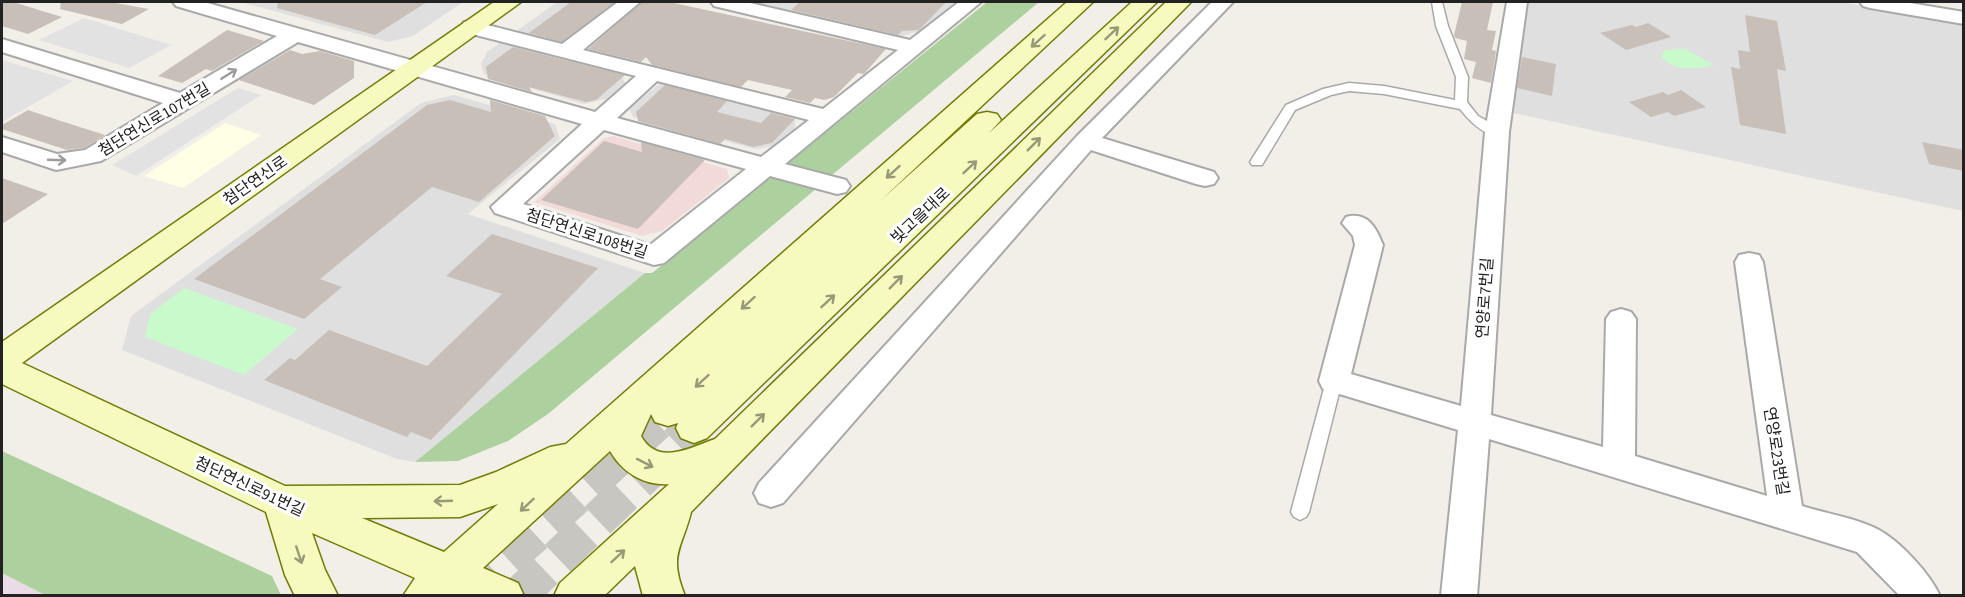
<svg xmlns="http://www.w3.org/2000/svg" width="1965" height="597" viewBox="0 0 1965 597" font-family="'Source Sans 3','Noto Sans KR',sans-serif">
<rect width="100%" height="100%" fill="#f2efe9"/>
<g fill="#e0dfdf">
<polygon points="240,2 463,2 413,36 388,42"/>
<polygon points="557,2 617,2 548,57 622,76 625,83 606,99 584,104 484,74 481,64 487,52"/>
<polygon points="746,2 960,2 924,30 898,37"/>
<polygon points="1528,2 1842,2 1963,23 1963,211 1509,112"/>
<polygon points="662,82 795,118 795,129 775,146 755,149 633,117 629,108"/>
<polygon points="454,95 555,124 560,139 468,214 645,273 415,462 397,459 122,350 131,316 421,103"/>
</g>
<polygon fill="#f2dad9" points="613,136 727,169 729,178 662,231 642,236 534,202 604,138"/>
<polygon fill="#ebdbe8" points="2,573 45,595 2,595"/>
<polygon fill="#ffffe5" points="225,123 261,135 183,188 144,176"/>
<g fill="#add19e">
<polygon points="987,2 1039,2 832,175 788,163"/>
<polygon points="774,175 817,188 548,414 508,441 458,461 415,462 645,273 652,273"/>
<polygon points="2,451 272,576 281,595 45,595 2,573"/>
</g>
<g fill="#c8facc">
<path d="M1685,49L1714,65C1695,69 1675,73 1661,56L1665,50Z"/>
<polygon points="184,288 298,329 244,375 145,337 150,314"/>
</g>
<g fill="#e2e2e2">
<polygon points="84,18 171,45 129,68 39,40"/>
<polygon points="2,60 73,81 2,122"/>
<polygon points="238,88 261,95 136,176 112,165"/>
</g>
<g fill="#c7bfb8">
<polygon points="2,2 13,2 62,17 28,34 2,26"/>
<polygon points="61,2 110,2 149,9 122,24 60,9"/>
<polygon points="278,2 427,2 375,35 277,8"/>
<polygon points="571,2 615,2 562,42 529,33"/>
<polygon points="642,2 669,2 886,49 864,74 858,73 834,97 824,100 815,98 810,103 785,97 792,90 748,80 741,87 652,65 646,57 641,62 588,49"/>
<polygon points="800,2 946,2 919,30 902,31 898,35 791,10"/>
<polygon points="1462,2 1493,2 1487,30 1496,31 1492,50 1496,51 1491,83 1472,78 1476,62 1464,59 1467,41 1455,38 1454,35"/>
<polygon points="1745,15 1777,21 1786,71 1777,69 1786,134 1740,125 1731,67 1740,69 1738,50 1750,52"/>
<polygon points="1648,23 1671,37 1626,50 1600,33 1632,25 1636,27"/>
<polygon points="227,30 264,41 212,71 206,69 182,83 158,76"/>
<polygon points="513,47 625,75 596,100 586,102 529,87 532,92 488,79 486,67"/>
<polygon points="290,50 302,54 320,51 354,61 354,78 314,105 239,80"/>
<polygon points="1522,57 1556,64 1552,96 1517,88"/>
<polygon points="665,85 727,101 717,112 761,123 771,113 795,119 772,143 753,147 725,139 720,144 638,121 636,112"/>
<polygon points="1681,90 1706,107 1674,116 1668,112 1651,117 1629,102 1663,92 1668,95"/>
<polygon points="450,100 491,112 490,100 545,116 555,136 479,202 432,187 320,279 342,287 304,319 194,279 427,105"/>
<polygon points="28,110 61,121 105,135 84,148 67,150 2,129 2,125"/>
<polygon points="604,141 642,152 641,142 705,160 638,229 541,200"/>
<polygon points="1922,142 1964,150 1964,171 1929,164"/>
<polygon points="2,178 48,194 2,224"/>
<polygon points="492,234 598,268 431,440 411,432 407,437 264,380 290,358 295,360 329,330 427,366 502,294 446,276"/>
</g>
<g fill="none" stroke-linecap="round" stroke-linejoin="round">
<g stroke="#c8c6c1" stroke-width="37" stroke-dasharray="37 18" stroke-linecap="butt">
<polyline points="467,596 668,412"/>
<polyline points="518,596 694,428"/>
</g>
<defs>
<g id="lane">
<path d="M1432,2H1442L1448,26L1468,77L1467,102L1478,116L1501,129V135C1485,138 1469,120 1460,109L1384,94L1349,91L1331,95L1295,110L1262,165H1252L1250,162L1286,105L1323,89L1349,83L1384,86L1455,100L1456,77L1436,26Z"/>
<polygon points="1334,375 1340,377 1342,381 1309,512 1306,517 1300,520 1294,517 1291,512 1326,381 1328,377"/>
</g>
<g id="street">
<path d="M173,2H204L595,112L636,76L464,32L461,27L464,22L472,21L562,44L618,2H640L583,50L823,109L898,50L714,6L711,2H746L910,40L959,2H981L785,164L846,180L850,186L846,192L837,194L770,176L664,263L654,265L495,213L491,207L582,124L298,42L101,161L56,170L2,152V137L57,154L85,150L163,103L2,52V39L180,93L277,36L176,6ZM657,81L809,120L761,157L617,118ZM604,130L746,169L650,245L523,204Z"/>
<polygon points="1212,2 1233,2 1102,138 1214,172 1218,178 1214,184 1205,186 1196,184 1091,150 783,503 771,507 759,503 754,493 759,483 1077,136"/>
<path d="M1507,2H1527L1509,132L1491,415L1603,447L1606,319L1611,312L1621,309L1631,312L1636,319L1635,456L1767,496L1735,262L1739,255L1749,253L1759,255L1763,262L1802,506C1827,514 1857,518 1879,530C1901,542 1930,574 1940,596H1900L1857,552L1489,439L1477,596H1441L1458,430L1323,389L1319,381L1355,245L1353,236L1342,223L1346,217C1367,211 1376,227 1383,245L1351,374L1461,406L1485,132Z"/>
<polygon points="1860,2 1904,2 1964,12 1964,24 1870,8 1863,6"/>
</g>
<path id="secondary" d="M494,2H521L22,363L285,486L460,485L496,472L550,447L566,444L1067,2H1093L880,201L977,114L987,112L997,114L1001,120L989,133L1132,2H1157L707,438L694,443L681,438L676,428L678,423L668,426L655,422L651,414L641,436C658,467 691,447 715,439L1166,2H1191L691,512C682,549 668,554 685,596H643L635,566L604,596H554L560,583L669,484C644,486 622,472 610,451L483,568L518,583L524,596H403L415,578L312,533L325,570L338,596H295L285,575L266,512L2,384V342ZM498,504L444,552L362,518L460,517Z"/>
</defs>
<use href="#lane" stroke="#a9a9a9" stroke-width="3"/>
<use href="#street" stroke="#a9a9a9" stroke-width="4"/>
<use href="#secondary" stroke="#707d05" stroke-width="3"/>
<use href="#lane" fill="#fff" fill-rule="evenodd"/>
<use href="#street" fill="#fff" fill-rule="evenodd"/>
<use href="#secondary" fill="#f7fabf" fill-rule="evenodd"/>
</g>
<defs><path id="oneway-shaft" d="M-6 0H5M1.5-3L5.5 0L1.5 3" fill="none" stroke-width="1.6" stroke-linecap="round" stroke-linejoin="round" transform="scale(1.5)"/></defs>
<g stroke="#979978">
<use href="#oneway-shaft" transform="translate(1112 33) rotate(-43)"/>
<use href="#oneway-shaft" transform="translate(1038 41) rotate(138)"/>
<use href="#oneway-shaft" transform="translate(1034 144) rotate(-45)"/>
<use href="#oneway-shaft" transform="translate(970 167) rotate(-43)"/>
<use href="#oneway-shaft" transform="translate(893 172) rotate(138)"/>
<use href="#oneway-shaft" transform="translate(896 282) rotate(-45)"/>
<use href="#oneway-shaft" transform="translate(828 301) rotate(-43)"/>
<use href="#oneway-shaft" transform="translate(748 303) rotate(138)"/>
<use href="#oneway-shaft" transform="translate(702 381) rotate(138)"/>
<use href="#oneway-shaft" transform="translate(758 420) rotate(-45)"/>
<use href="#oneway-shaft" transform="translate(645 463) rotate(27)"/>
<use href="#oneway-shaft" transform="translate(443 501) rotate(178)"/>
<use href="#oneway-shaft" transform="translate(527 505) rotate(137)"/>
<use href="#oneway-shaft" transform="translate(299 555) rotate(72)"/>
<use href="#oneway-shaft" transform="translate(618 556) rotate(-43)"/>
</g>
<g stroke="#9c9c9c">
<use href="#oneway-shaft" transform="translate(229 74) rotate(-32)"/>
<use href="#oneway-shaft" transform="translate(57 160) rotate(2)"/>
</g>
<g text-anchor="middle" stroke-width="6" stroke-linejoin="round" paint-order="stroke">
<g font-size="16" fill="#222" stroke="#fff">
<text transform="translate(154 119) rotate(-31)" y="6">첨단연신로107번길</text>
<text transform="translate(255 180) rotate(-35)" y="6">첨단연신로</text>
<text transform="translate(920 215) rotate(-43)" y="6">빛고을대로</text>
<text transform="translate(587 233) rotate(18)" y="6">첨단연신로108번길</text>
<text transform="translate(1484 298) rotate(-86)" y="6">연양로7번길</text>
<text transform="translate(1777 451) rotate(81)" y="6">연양로23번길</text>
<text transform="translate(250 486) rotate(25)" y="6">첨단연신로91번길</text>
</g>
</g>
<rect width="1965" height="597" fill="none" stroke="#222222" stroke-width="6"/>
</svg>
